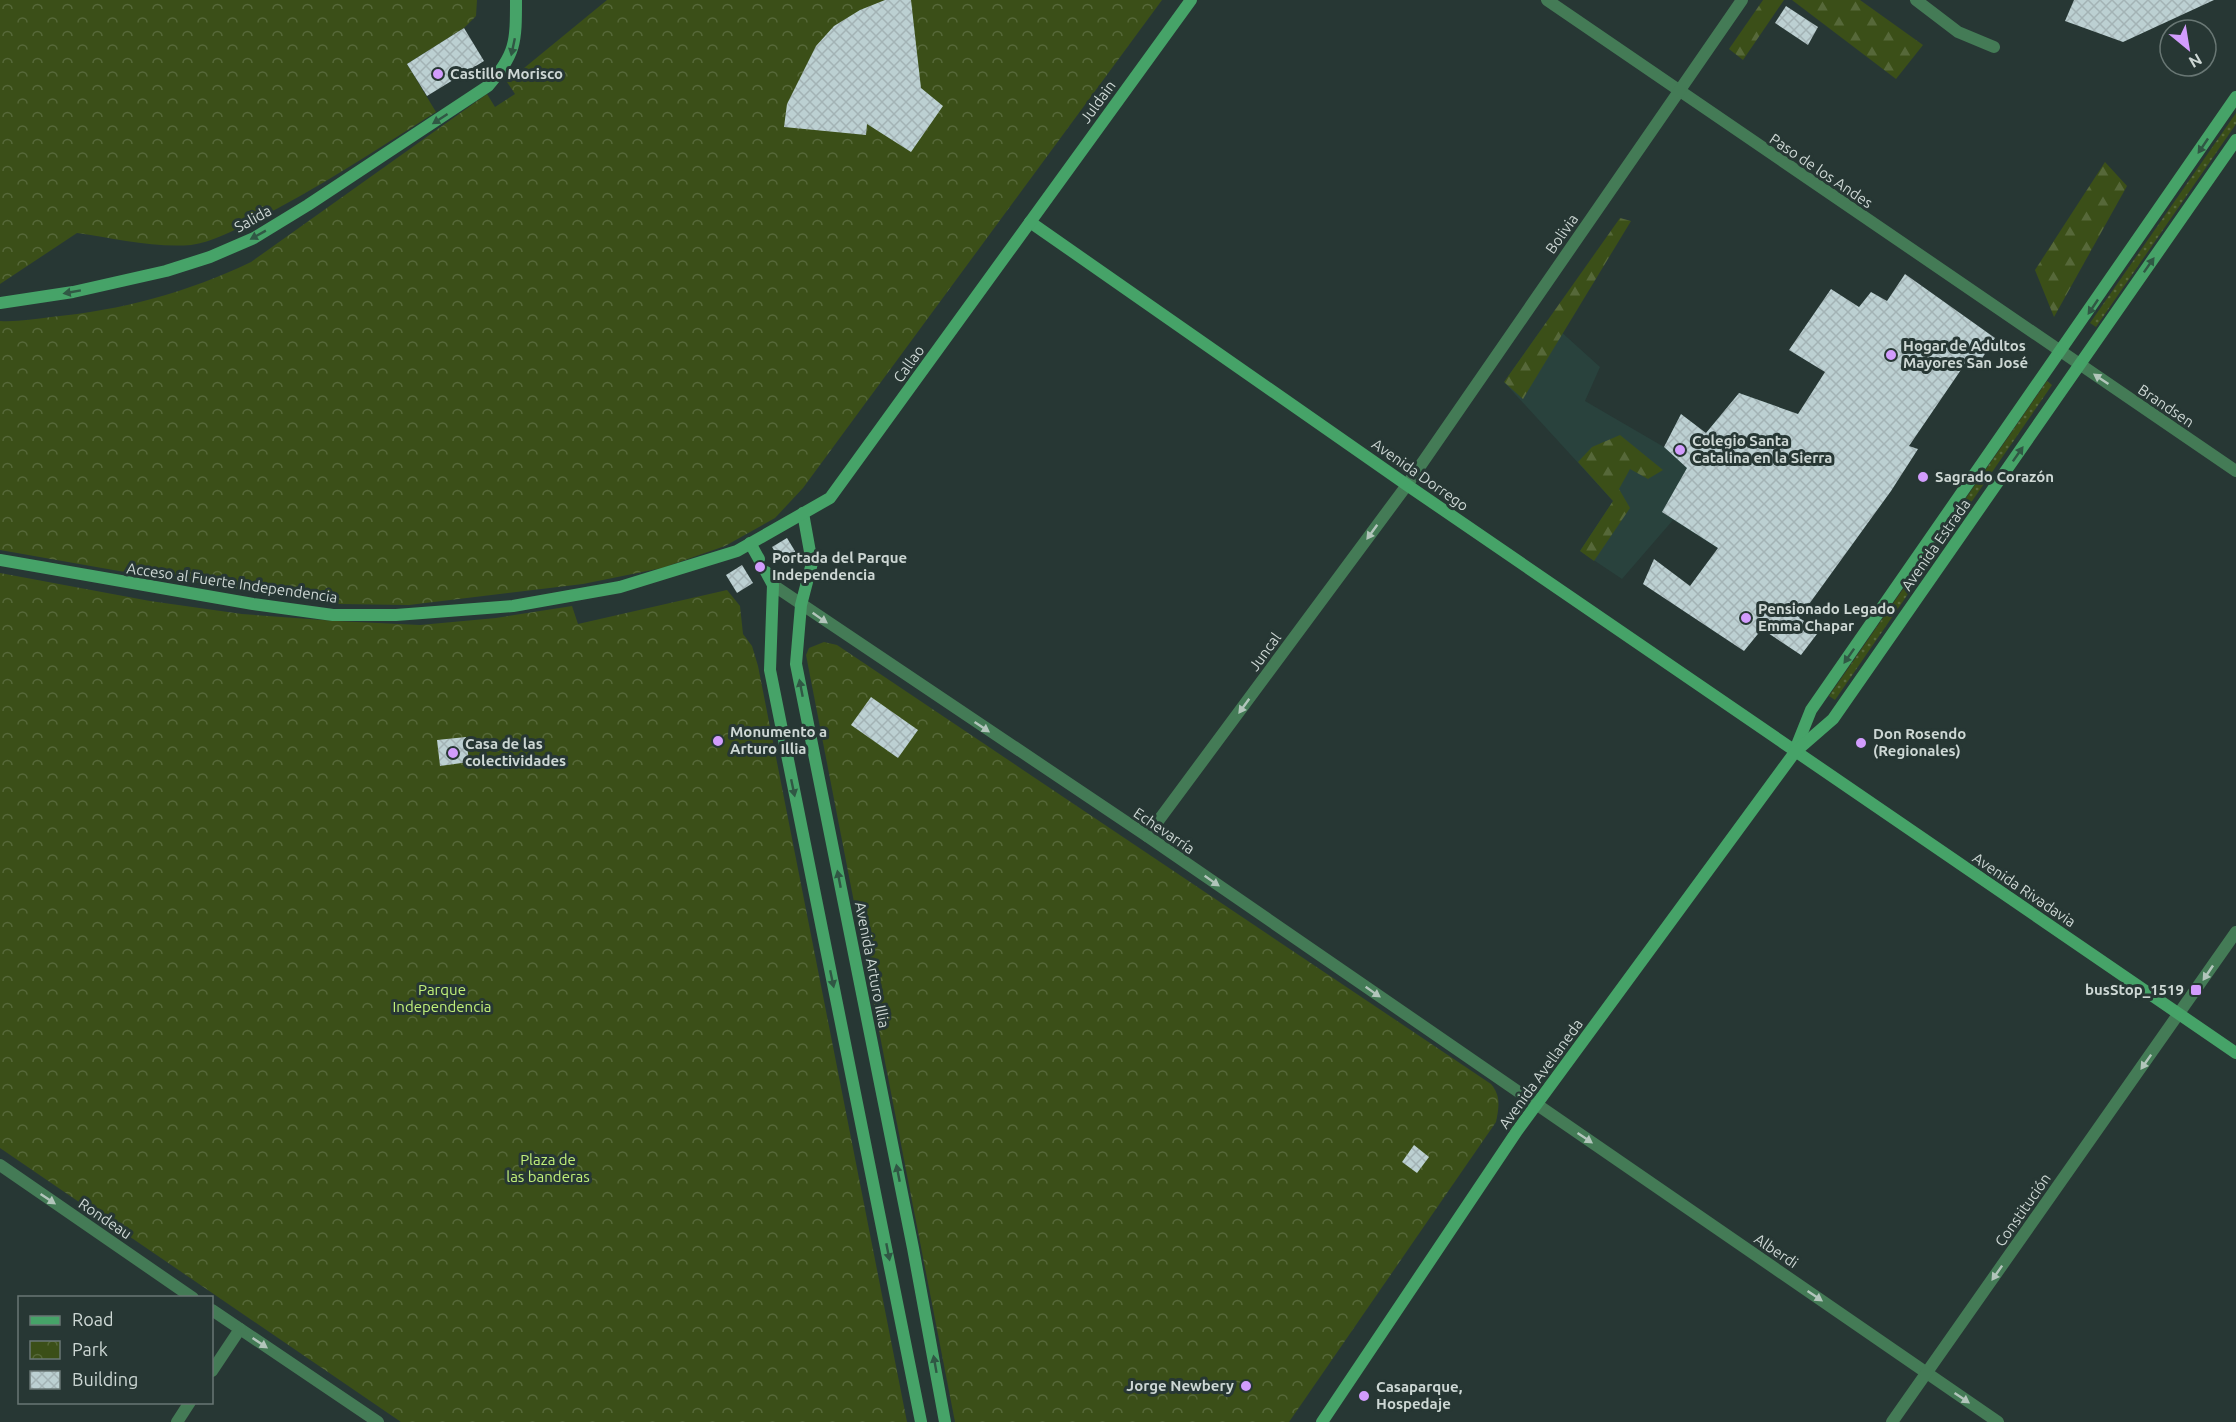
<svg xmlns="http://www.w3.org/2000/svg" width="2236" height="1422" viewBox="0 0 2236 1422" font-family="Ubuntu,sans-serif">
<defs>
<pattern id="grass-dots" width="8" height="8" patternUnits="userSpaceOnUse" patternTransform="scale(1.5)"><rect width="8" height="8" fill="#3b4f18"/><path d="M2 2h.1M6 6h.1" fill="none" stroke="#566839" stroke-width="1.8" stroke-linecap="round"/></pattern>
<pattern id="forest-firs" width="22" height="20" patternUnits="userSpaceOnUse" patternTransform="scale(1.5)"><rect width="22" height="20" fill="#3b4f18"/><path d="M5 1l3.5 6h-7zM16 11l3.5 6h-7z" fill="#566839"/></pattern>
<pattern id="park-crowns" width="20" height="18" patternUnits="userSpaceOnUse" patternTransform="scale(1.5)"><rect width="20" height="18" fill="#3b4f18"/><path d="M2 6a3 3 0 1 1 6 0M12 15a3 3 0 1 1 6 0" fill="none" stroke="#566839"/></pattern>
<pattern id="building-cross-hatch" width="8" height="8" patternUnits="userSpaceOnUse" patternTransform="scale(1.5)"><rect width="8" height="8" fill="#bcd0d2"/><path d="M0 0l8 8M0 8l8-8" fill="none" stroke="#a3b3b5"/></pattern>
</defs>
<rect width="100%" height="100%" fill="#273734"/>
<polygon fill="#29423d" points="1548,320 1600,367 1585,401 1664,447 1681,414 1706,433 1739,393 1776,406 1721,550 1673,520 1622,579 1580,551 1613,501 1504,382"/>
<g fill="url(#grass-dots)">
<polygon points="2236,113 2236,124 2096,327 2090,323"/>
<polygon points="2047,381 2052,385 1835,700 1829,696"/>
</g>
<g fill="url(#forest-firs)">
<polygon points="1763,0 1784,0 1743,60 1729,49"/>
<polygon points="1792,0 1860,0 1923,45 1896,79"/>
<polygon points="2105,162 2127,186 2054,317 2035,270"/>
<polygon points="1620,218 1631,221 1523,399 1504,382"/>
<polygon points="1620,435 1663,470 1648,479 1630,469 1619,489 1630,508 1594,561 1580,551 1613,501 1578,462 1592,447"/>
</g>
<g fill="url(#park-crowns)">
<path d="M0,0H477L476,16L464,28L407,64L436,112C375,150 315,191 251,222C232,231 212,242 191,245C154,248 113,238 77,233L0,284Z"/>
<path d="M607,0H1162L803,488L775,518L725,546L662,568L583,584L409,605L339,604L119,571L0,550V321C17,322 34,319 51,317C122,310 186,293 251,262L487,94L495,107L515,94L507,82Z"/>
<polygon points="0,573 150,601 242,614 336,621 420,625 496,618 572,606 578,624 727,590 740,606 743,634 752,646 758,666 907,1422 401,1422 0,1148"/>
<path d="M824,642L837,645L1491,1084C1501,1096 1499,1107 1496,1122L1289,1422H955L806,655L809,648Z"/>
</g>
<g fill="url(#building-cross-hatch)">
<polygon points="885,0 911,0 921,88 943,106 911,152 867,124 866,135 784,127 787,104 816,46 834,26 860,10"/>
<polygon points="2074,0 2214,0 2123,42 2065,21"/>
<polygon points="1786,6 1818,27 1808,45 1775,23"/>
<polygon points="464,28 484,61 427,96 407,64"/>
<polygon points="1905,274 1995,338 1976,368 1967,361 1909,446 1918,449 1891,491 1799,618 1820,630 1801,655 1762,629 1744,651 1643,584 1654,559 1690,586 1718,548 1662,512 1687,468 1664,447 1681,414 1706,433 1739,393 1798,414 1825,372 1789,350 1831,289 1859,307 1871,292 1887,301"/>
<polygon points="787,538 798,556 783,565 772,547"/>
<polygon points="742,565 753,583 737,593 726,575"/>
<polygon points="871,697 918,730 898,758 851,725"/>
<polygon points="466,737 469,762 440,766 437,740"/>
<polygon points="1414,1145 1429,1157 1417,1173 1402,1162"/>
</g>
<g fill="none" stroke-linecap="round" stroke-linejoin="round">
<g stroke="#447b56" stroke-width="12">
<polyline points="1547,0 2236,471"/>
<polyline points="1916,0 1958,32 1994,47"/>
<polyline points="773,585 1147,836 1998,1422"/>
<polyline points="1147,836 1407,485 1742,0"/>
<polyline points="0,1165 193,1298"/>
<polyline points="212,1310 378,1422"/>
<polyline points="212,1371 240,1329"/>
<polyline points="177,1422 190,1402"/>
<polyline points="1892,1422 2236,932"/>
</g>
<g stroke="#46a368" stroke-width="12">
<polyline points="1030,222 1407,485 2236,1053"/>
<path d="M0,303L73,292L166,271L210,257L254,238L308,205L488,86C516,54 516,42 516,0"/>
<polyline points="803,513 812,563 801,605 796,664 913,1248 945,1422"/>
<polyline points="750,543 759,559"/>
<polyline points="0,560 253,604 333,615 396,615 513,606 620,587 737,551 830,498 1191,0"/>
<polyline points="766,572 773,585 770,670 921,1422"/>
<polyline points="1795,750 1811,710 2236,97"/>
<polyline points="1322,1422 1517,1131 1795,752 1833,719 2236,140"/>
</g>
</g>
<defs><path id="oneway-solid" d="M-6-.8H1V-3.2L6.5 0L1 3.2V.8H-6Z" transform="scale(1.5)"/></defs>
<g fill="#305744">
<use href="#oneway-solid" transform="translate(513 47) rotate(102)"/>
<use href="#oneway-solid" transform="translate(440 119) rotate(147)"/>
<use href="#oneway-solid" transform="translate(2203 146) rotate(124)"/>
<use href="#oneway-solid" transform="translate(258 235) rotate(151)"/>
<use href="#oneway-solid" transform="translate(2149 265) rotate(-55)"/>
<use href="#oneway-solid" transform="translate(72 292) rotate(170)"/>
<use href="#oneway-solid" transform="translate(2093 307) rotate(124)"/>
<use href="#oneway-solid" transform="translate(2018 454) rotate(-55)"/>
<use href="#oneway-solid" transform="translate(1849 656) rotate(125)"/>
<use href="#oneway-solid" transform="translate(801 688) rotate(-101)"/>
<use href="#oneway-solid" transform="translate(793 788) rotate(78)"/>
<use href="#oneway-solid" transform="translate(839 879) rotate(-101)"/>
<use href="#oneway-solid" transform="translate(832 979) rotate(78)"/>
<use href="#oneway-solid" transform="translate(898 1173) rotate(-101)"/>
<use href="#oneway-solid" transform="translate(888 1252) rotate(79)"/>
<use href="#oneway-solid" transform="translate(935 1364) rotate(-100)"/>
</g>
<g fill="#b2c5bb">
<use href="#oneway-solid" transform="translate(2101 379) rotate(-146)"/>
<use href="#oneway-solid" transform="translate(1372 532) rotate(126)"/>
<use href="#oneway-solid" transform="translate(820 618) rotate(35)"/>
<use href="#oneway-solid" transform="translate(1244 706) rotate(126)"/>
<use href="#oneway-solid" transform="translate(982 727) rotate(34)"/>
<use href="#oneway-solid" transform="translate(1212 881) rotate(35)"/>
<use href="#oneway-solid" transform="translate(2208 973) rotate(124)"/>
<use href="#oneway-solid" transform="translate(1373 992) rotate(35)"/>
<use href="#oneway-solid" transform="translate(2146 1062) rotate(125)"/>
<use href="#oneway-solid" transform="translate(1585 1138) rotate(34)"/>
<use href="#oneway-solid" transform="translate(48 1199) rotate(34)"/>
<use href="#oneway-solid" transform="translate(1997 1273) rotate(125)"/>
<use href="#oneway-solid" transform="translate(1815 1296) rotate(34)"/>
<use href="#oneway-solid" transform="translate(260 1343) rotate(34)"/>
<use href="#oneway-solid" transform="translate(1962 1398) rotate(34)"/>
</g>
<g fill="#d29cfd" stroke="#273734" stroke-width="2">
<circle cx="438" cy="74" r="6"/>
<circle cx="1891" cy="355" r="6"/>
<circle cx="1680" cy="450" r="6"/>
<circle cx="1923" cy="477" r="6"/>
<circle cx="760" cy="567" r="6"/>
<circle cx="1746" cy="618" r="6"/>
<circle cx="718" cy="741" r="6"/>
<circle cx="1861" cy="743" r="6"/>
<circle cx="453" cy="753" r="6"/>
<rect x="2190" y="984" width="12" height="12" rx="3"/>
<circle cx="1246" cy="1386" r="6"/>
<circle cx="1364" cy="1396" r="6"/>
</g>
<g text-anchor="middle" stroke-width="6" stroke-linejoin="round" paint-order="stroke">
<g font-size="15" font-weight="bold" fill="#cdd7d4" stroke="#273734" text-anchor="start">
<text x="450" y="79">Castillo Morisco</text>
<text x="1903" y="351">Hogar de Adultos<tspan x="1903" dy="17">Mayores San José</tspan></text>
<text x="1692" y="446">Colegio Santa<tspan x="1692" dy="17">Catalina en la Sierra</tspan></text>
<text x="1935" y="482">Sagrado Corazón</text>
<text x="772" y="563">Portada del Parque<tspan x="772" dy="17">Independencia</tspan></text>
<text x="1758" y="614">Pensionado Legado<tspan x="1758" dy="17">Emma Chapar</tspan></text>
<text x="730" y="737">Monumento a<tspan x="730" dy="17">Arturo Illia</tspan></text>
<text x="1873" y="739">Don Rosendo<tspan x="1873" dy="17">(Regionales)</tspan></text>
<text x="465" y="749">Casa de las<tspan x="465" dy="17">colectividades</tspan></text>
<text x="2184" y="995" text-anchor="end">busStop_1519</text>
<text x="1234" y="1391" text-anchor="end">Jorge Newbery</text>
<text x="1376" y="1392">Casaparque,<tspan x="1376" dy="17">Hospedaje</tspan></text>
</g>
<g font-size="15" fill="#cdd7d4" stroke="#273734">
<text transform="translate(1098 102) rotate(-54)" y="5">Juldain</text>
<text transform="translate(1821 171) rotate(34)" y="5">Paso de los Andes</text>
<text transform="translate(253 219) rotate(-29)" y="5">Salida</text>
<text transform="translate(1562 234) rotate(-55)" y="5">Bolivia</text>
<text transform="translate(909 364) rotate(-54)" y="5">Callao</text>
<text transform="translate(2166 406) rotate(34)" y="5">Brandsen</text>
<text transform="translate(1420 475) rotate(35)" y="5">Avenida Dorrego</text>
<text transform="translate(1936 545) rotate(-55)" y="5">Avenida Estrada</text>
<text transform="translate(232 583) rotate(8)" y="5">Acceso al Fuerte Independencia</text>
<text transform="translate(1265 652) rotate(-54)" y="5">Juncal</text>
<text transform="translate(1164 831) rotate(34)" y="5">Echevarría</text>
<text transform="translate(2024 890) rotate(34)" y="5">Avenida Rivadavia</text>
<text transform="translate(872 965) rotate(79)" y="5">Avenida Arturo Illia</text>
<text transform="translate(1541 1074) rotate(-54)" y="5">Avenida Avellaneda</text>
<text transform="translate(2023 1210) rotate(-55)" y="5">Constitución</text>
<text transform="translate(105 1219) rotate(34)" y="5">Rondeau</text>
<text transform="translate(1776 1251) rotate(34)" y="5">Alberdi</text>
</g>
<g font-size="15" fill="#c1f07a" stroke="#273734">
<text x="442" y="995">Parque<tspan x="442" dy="17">Independencia</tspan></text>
<text x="548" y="1165">Plaza de<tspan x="548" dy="17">las banderas</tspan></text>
</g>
</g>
<rect x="18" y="1296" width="195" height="108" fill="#273734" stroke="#697774" stroke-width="1.5"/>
<rect x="30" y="1316" width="30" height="9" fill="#46a368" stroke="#697774" stroke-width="1.5"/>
<text x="72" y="1326" font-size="18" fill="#cdd7d4">Road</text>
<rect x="30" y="1341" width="30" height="18" fill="url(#park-crowns)" stroke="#697774" stroke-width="1.5"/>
<text x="72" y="1356" font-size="18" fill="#cdd7d4">Park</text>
<rect x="30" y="1371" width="30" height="18" fill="url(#building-cross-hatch)" stroke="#697774" stroke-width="1.5"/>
<text x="72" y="1386" font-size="18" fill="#cdd7d4">Building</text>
<g transform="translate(2188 48) rotate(150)"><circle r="28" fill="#273734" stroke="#697774" stroke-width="1.5"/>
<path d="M0-4.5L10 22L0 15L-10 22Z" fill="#d29cfd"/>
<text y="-9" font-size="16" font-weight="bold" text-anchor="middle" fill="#cdd7d4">N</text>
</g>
</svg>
